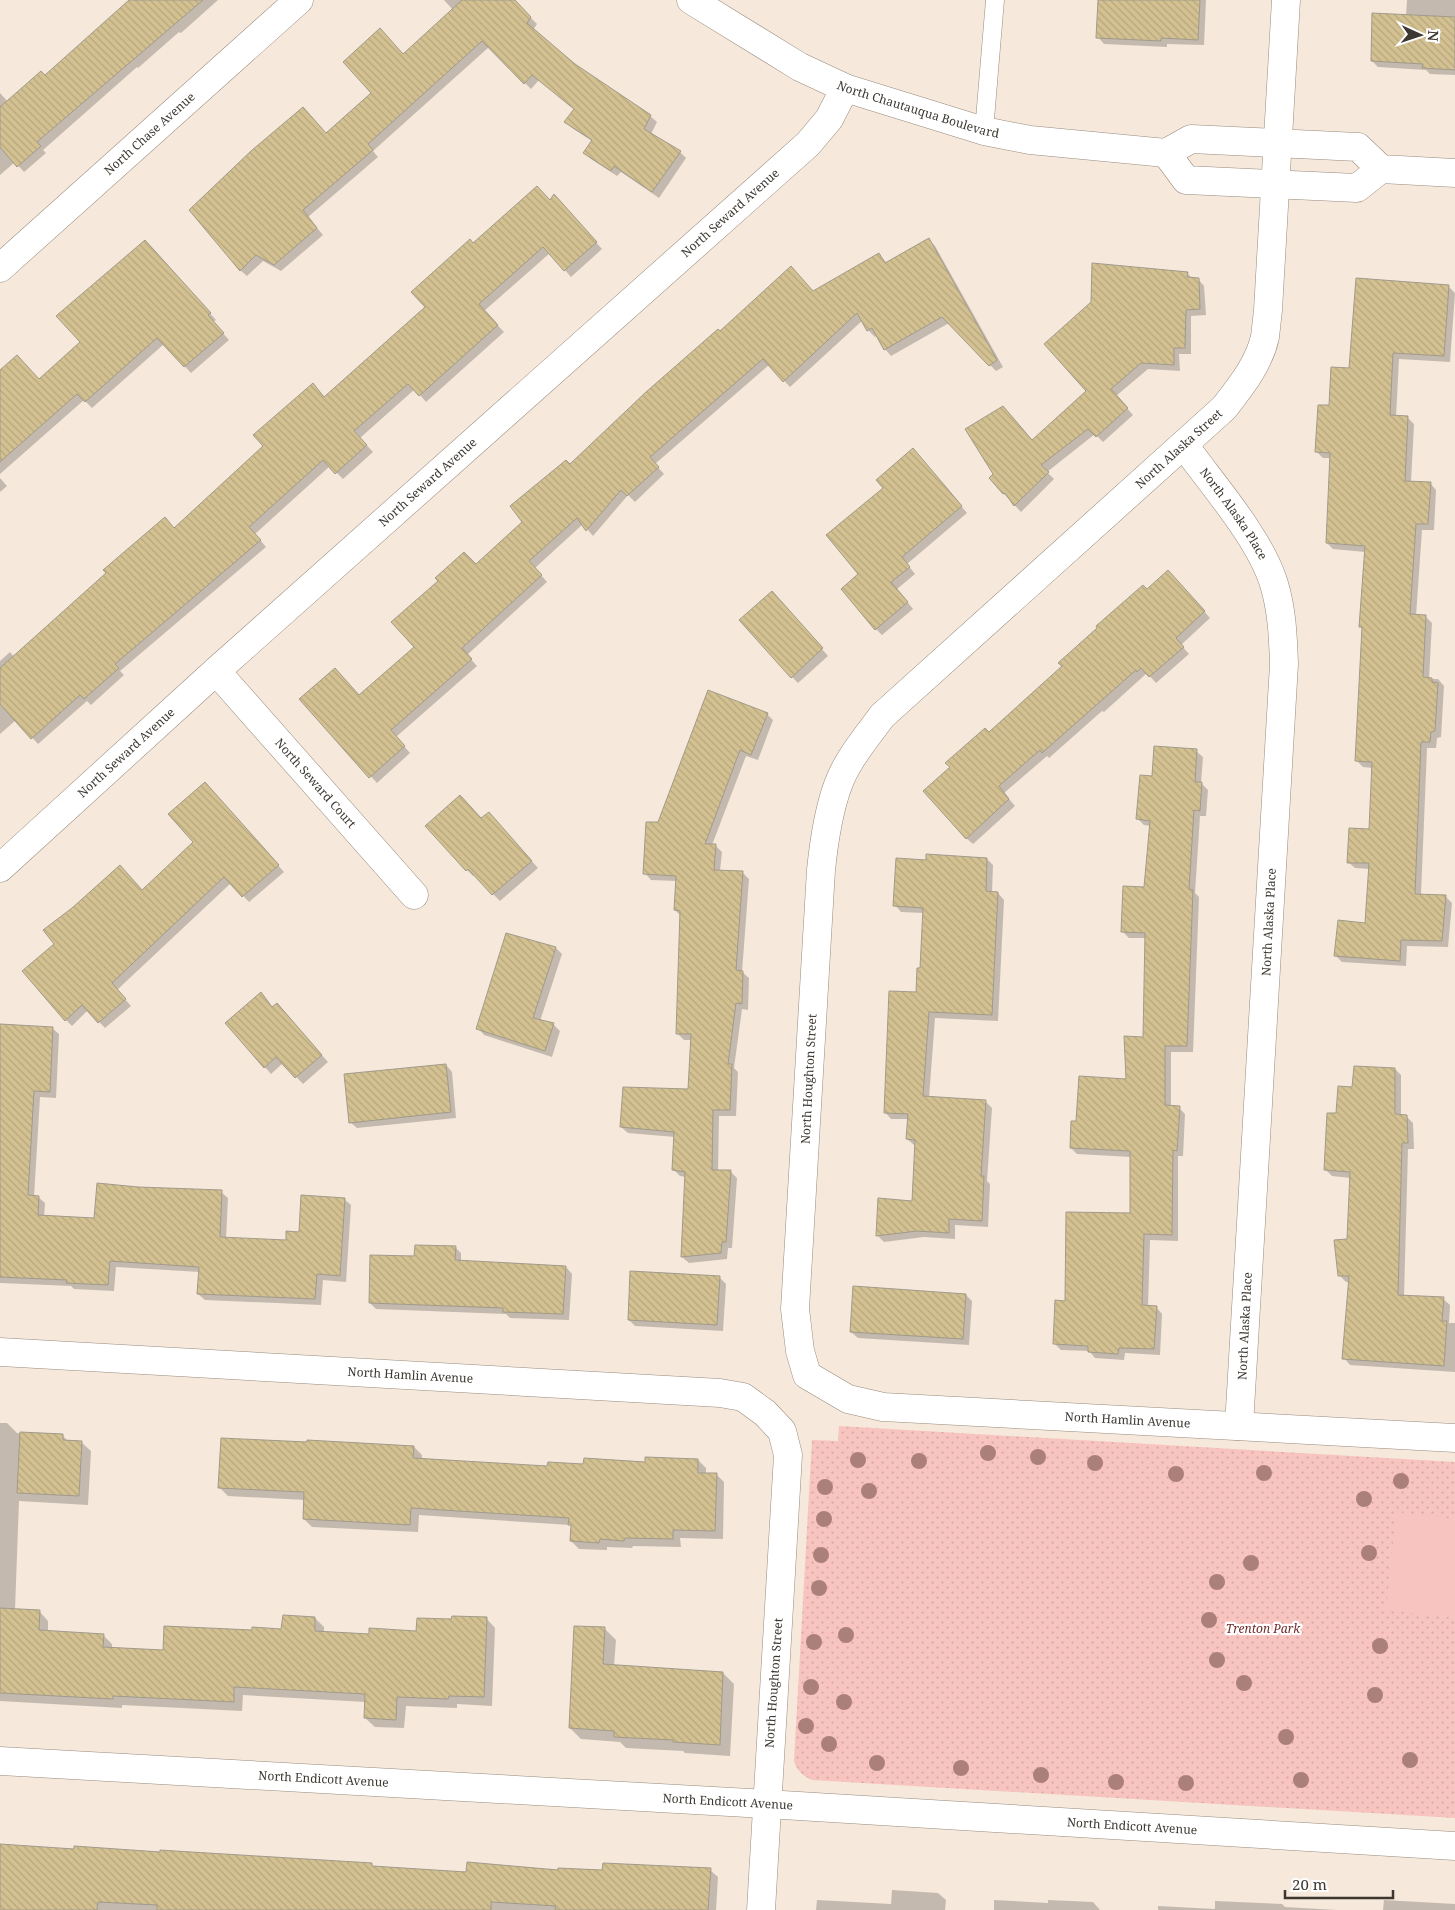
<svg xmlns="http://www.w3.org/2000/svg" width="1455" height="1910" viewBox="0 0 1455 1910" font-family="'Noto Serif',serif">
<defs>
<pattern id="grass-dots" width="8" height="8" patternUnits="userSpaceOnUse" patternTransform="scale(1.25)"><rect width="8" height="8" fill="#f8c4c0"/><path d="M2 2h.1M6 6h.1" fill="none" stroke="#d6a9a5" stroke-width="1.8" stroke-linecap="round"/></pattern>
<pattern id="building-back-hatch" width="6" height="6" patternUnits="userSpaceOnUse" patternTransform="scale(1.25)"><rect width="6" height="6" fill="#d3c191"/><path d="M-1 5l2 2M0 0l6 6M5-1l2 2" fill="none" stroke="#b6a67e"/></pattern>
</defs>
<rect width="100%" height="100%" fill="#f6e8da"/>
<path fill="url(#grass-dots)" d="M839,1426L1455,1462V1818L812,1780C803,1776 797,1771 794,1761L812,1440L838,1441Z"/>
<polygon fill="#f8c4c0" points="1396,1512 1455,1519 1455,1618 1386,1610"/>
<g fill="#0003">
<polygon points="131,0 218,0 181,33 179,32 138,68 137,67 43,150 46,153 24,172 15,162 0,175 0,93 8,102 45,77"/>
<polygon points="444,0 513,0 537,24 533,30 574,65 650,116 657,122 651,134 680,152 686,158 659,198 621,172 617,176 591,159 585,153 592,141 572,128 566,122 575,109 539,80 531,89 489,47 373,151 378,157 308,217 323,235 281,271 263,261 247,276 240,270 326,134 373,93 403,55 453,10"/>
<polygon points="1100,0 1206,0 1204,45 1167,44 1167,47 1104,44 1098,37"/>
<polygon points="1407,0 1455,0 1455,75 1430,74 1426,70 1378,67 1372,61 1406,16"/>
<polygon points="550,201 560,202 602,249 571,277 550,253 484,311 504,332 426,402 415,389 360,438 373,452 343,479 330,466 255,534 266,547 120,671 124,675 91,705 87,701 38,744 16,720 0,734 0,661 10,652 14,657 175,529 264,446 319,391 325,398 427,307 474,244"/>
<polygon points="929,240 935,246 1003,367 996,371 949,323 891,356 885,349 877,335 875,337 868,330 863,320 790,387 769,365 655,464 664,474 635,502 628,495 593,536 583,524 535,568 547,582 467,655 477,666 396,737 410,753 377,783 301,700 359,696 416,647 476,566 523,522 570,466 720,333 813,292 879,255 887,263"/>
<polygon points="151,248 216,320 213,322 229,340 191,373 164,344 92,408 84,400 0,474 0,372 39,380 82,342"/>
<polygon points="1187,273 1193,279 1198,279 1204,286 1206,315 1191,316 1191,354 1179,354 1180,371 1148,369 1116,396 1133,415 1103,442 1095,434 1047,472 1054,479 1021,512 1004,494 1032,441 1087,391"/>
<polygon points="1448,286 1455,293 1450,362 1399,359 1396,417 1408,418 1414,424 1411,482 1430,483 1436,490 1434,530 1422,530 1416,616 1425,616 1432,623 1429,679 1438,679 1444,686 1441,737 1437,738 1436,748 1427,748 1421,895 1445,896 1452,903 1448,947 1407,946 1406,966 1342,962 1336,956 1366,925 1370,869 1355,868 1348,862 1370,830 1373,768 1363,767 1357,761 1363,630 1360,626 1365,552 1333,549 1327,543 1331,458 1323,458 1316,451 1330,406 1351,370"/>
<polygon points="919,456 967,513 907,564 915,574 897,589 913,609 882,635 876,629 860,574 884,488"/>
<polygon points="0,478 7,486 0,492"/>
<polygon points="1175,578 1210,618 1181,645 1189,654 1156,683 1147,673 1104,712 1102,711 1049,758 1047,756 1004,793 1015,806 973,844 966,838 989,734 1147,590"/>
<polygon points="778,599 828,656 798,683 792,677"/>
<polygon points="767,714 773,720 758,760 746,756 712,845 715,845 722,852 720,871 743,873 749,879 742,972 749,978 748,1010 742,1009 734,1068 738,1072 736,1116 719,1116 718,1171 730,1171 737,1178 732,1248 728,1248 727,1259 689,1263 682,1257 686,1177 680,1176 674,1170 675,1137 628,1133 621,1127 689,1090 692,1040 684,1040 677,1033 681,916 675,910 677,881 651,880 645,873 659,824"/>
<polygon points="1196,751 1203,757 1201,783 1208,790 1206,816 1200,816 1195,893 1199,897 1193,1052 1171,1052 1171,1107 1179,1108 1185,1114 1183,1156 1178,1156 1178,1241 1150,1240 1148,1307 1156,1307 1162,1314 1160,1355 1125,1353 1124,1360 1095,1358 1089,1351 1061,1350 1054,1343 1067,1302 1131,1215 1131,1157 1077,1154 1071,1148 1078,1123 1127,1080 1144,1038 1146,938 1129,938 1122,931 1146,889 1151,826 1144,825 1138,819 1153,778"/>
<polygon points="211,790 284,872 249,902 231,883 117,990 131,1006 105,1028 88,1010 72,1026 66,1020 143,891 195,842"/>
<polygon points="482,820 495,820 538,868 500,901 474,875 473,876 467,870"/>
<polygon points="987,859 993,865 992,893 998,893 1004,900 998,1021 935,1018 929,1098 985,1101 992,1108 987,1181 990,1184 988,1227 955,1225 955,1239 924,1237 884,1242 877,1235 913,1202 916,1145 914,1145 907,1139 909,1119 891,1119 885,1112 917,993 921,969 924,913 901,912 895,905 927,861"/>
<polygon points="556,948 562,954 540,1021 553,1024 560,1031 552,1057 484,1035 478,1028"/>
<polygon points="267,1000 273,1008 283,1011 328,1062 303,1084 283,1063 271,1074 227,1024"/>
<polygon points="0,1025 52,1028 59,1034 56,1098 40,1097 34,1197 38,1197 45,1203 44,1217 95,1219 138,1188 221,1192 228,1198 226,1239 287,1241 300,1233 344,1199 351,1205 346,1282 323,1280 321,1305 205,1300 198,1294 200,1272 116,1267 114,1291 74,1289 71,1286 0,1283"/>
<polygon points="446,1065 452,1072 456,1118 357,1128 350,1122"/>
<polygon points="1395,1069 1401,1075 1401,1116 1407,1117 1413,1123 1414,1149 1408,1149 1404,1297 1443,1299 1450,1305 1449,1323 1455,1323 1455,1372 1350,1365 1344,1358 1350,1282 1346,1282 1339,1275 1348,1240 1351,1178 1332,1176 1326,1170 1337,1115 1353,1088"/>
<polygon points="455,1247 461,1253 461,1261 566,1267 572,1274 569,1320 510,1318 506,1314 376,1309 370,1303 415,1258"/>
<polygon points="719,1277 726,1284 723,1331 635,1326 629,1320"/>
<polygon points="966,1295 972,1301 969,1345 858,1338 851,1332"/>
<polygon points="0,1423 7,1423 17,1433 62,1435 68,1441 81,1442 91,1451 88,1505 19,1501 15,1610 39,1611 48,1621 48,1632 103,1635 112,1644 112,1649 164,1651 253,1631 283,1630 315,1618 324,1627 324,1633 370,1635 418,1632 453,1620 486,1618 495,1628 492,1706 457,1704 457,1708 406,1706 404,1728 375,1727 365,1718 366,1702 243,1695 242,1711 122,1705 122,1708 0,1701"/>
<polygon points="414,1447 422,1455 422,1460 549,1467 698,1460 706,1468 706,1474 716,1474 724,1482 723,1539 680,1538 681,1547 633,1546 632,1548 607,1547 607,1550 579,1549 571,1541 572,1527 570,1525 419,1515 418,1532 312,1527 304,1519 305,1500 228,1496 219,1487"/>
<polygon points="604,1628 616,1640 614,1666 723,1673 734,1684 730,1756 685,1753 683,1751 626,1748 620,1742 581,1739 570,1728"/>
<polygon points="0,1845 75,1850 371,1864 375,1868 467,1873 710,1870 718,1877 716,1910 0,1910"/>
<polygon points="892,1890 938,1893 946,1900 945,1910 816,1910 817,1900 891,1904"/>
<polygon points="994,1900 1048,1903 1048,1900 1093,1902 1100,1910 994,1910"/>
<polygon points="1384,1900 1455,1904 1455,1910 1383,1910"/>
<polygon points="1215,1901 1282,1904 1285,1907 1337,1910 1158,1910 1158,1906 1215,1909"/>
</g>
<g fill="url(#building-back-hatch)" stroke="#a19b8b">
<polygon points="129,0 203,0 37,142 41,146 17,167 0,147 0,107 41,71 45,75"/>
<polygon points="462,0 515,0 531,17 527,23 575,64 651,115 644,129 681,151 652,192 614,166 611,171 583,153 592,140 564,122 574,109 532,75 524,84 482,41 368,144 373,150 303,210 317,228 274,265 256,255 240,271 189,210 251,151 303,107 326,133 371,93 343,62 380,28 403,54"/>
<polygon points="1098,0 1200,0 1198,40 1161,38 1161,41 1096,38"/>
<polygon points="1372,13 1455,17 1455,70 1422,68 1423,64 1371,61"/>
<polygon points="537,186 550,200 554,194 597,242 564,271 543,247 479,304 498,325 419,396 408,384 354,431 367,445 335,474 323,460 249,527 261,540 115,664 119,668 84,699 80,695 31,739 0,704 0,668 106,573 103,570 165,517 174,528 263,446 253,435 313,383 324,397 425,307 411,292 470,239 473,243"/>
<polygon points="929,238 997,360 989,366 942,317 884,350 872,328 867,331 857,313 783,382 763,359 650,457 659,467 627,496 621,490 586,531 577,518 529,561 542,575 462,648 472,659 391,730 405,746 369,778 299,699 335,668 359,695 414,647 391,622 438,581 435,578 464,552 476,564 522,522 510,506 566,460 570,464 646,392 718,329 720,331 791,266 813,291 879,253 885,263"/>
<polygon points="145,240 211,313 208,315 224,333 184,367 157,338 85,402 77,394 0,462 0,370 17,355 39,379 80,342 56,316"/>
<polygon points="1092,263 1188,272 1187,277 1199,278 1200,309 1186,310 1185,348 1174,348 1174,365 1141,363 1111,389 1128,408 1096,437 1088,429 1041,465 1049,472 1014,506 1005,493 1003,494 989,478 993,474 965,429 1003,406 1032,440 1086,391 1044,344 1091,302"/>
<polygon points="1356,278 1449,285 1444,356 1393,353 1390,415 1408,416 1405,481 1431,482 1428,524 1416,524 1410,614 1426,615 1423,677 1432,678 1432,682 1438,683 1435,731 1431,732 1430,742 1421,742 1415,894 1446,895 1442,941 1401,940 1400,961 1334,956 1338,920 1365,923 1369,863 1347,863 1349,828 1369,829 1372,762 1355,761 1362,627 1359,627 1365,546 1326,543 1330,453 1315,452 1318,405 1329,405 1331,367 1349,368"/>
<polygon points="913,448 962,506 902,557 910,567 891,582 908,602 875,630 841,589 858,574 826,535 883,488 876,480"/>
<polygon points="1168,570 1205,611 1176,638 1184,647 1149,677 1141,668 1137,672 1136,670 1042,753 1040,750 999,786 1009,799 966,839 923,791 950,767 945,763 985,728 989,732 1062,666 1058,663 1097,628 1096,626 1143,585 1147,589"/>
<polygon points="772,591 823,648 791,678 739,620"/>
<polygon points="708,690 768,713 751,755 740,750 705,844 716,844 714,870 743,871 736,970 743,971 742,1004 736,1003 728,1064 732,1064 730,1110 713,1110 712,1170 731,1170 726,1242 722,1242 721,1253 681,1257 685,1172 672,1170 674,1132 620,1127 623,1087 688,1089 691,1034 676,1034 680,911 674,910 676,876 643,874 646,822 658,822"/>
<polygon points="1154,746 1197,749 1195,782 1202,782 1200,811 1194,810 1189,889 1193,890 1187,1046 1165,1046 1165,1105 1180,1106 1177,1151 1173,1150 1172,1235 1144,1234 1142,1305 1157,1306 1154,1349 1119,1348 1118,1354 1088,1352 1088,1346 1053,1344 1055,1300 1065,1301 1066,1212 1130,1213 1130,1151 1070,1148 1071,1121 1076,1121 1079,1076 1126,1079 1124,1036 1143,1037 1145,933 1121,932 1123,886 1144,887 1150,821 1136,819 1140,775 1152,776"/>
<polygon points="205,782 279,865 242,897 224,877 112,983 126,999 98,1023 82,1005 65,1021 22,971 54,944 43,930 72,908 120,865 142,890 193,842 168,814"/>
<polygon points="460,795 481,818 489,812 532,861 492,895 468,869 466,871 425,826"/>
<polygon points="926,854 987,858 986,891 998,892 992,1015 929,1012 923,1096 986,1100 981,1176 984,1176 982,1221 949,1219 949,1233 917,1231 876,1236 878,1198 912,1201 915,1140 906,1139 908,1114 884,1113 889,991 916,992 917,968 920,968 923,908 893,906 896,858 926,860"/>
<polygon points="506,933 556,947 533,1018 554,1023 545,1051 476,1029"/>
<polygon points="261,992 272,1007 277,1003 322,1055 295,1078 276,1057 264,1068 225,1023"/>
<polygon points="0,1024 53,1027 50,1092 34,1091 28,1195 39,1196 38,1215 94,1218 97,1183 138,1187 222,1190 220,1237 286,1240 286,1231 299,1232 301,1195 345,1198 340,1276 317,1274 315,1299 197,1294 199,1267 110,1261 108,1285 66,1283 67,1280 0,1277"/>
<polygon points="446,1064 451,1112 349,1123 344,1074"/>
<polygon points="1354,1066 1395,1068 1395,1114 1407,1115 1408,1143 1402,1143 1398,1295 1444,1297 1442,1321 1447,1321 1444,1366 1342,1359 1349,1276 1338,1276 1334,1240 1347,1239 1350,1172 1324,1170 1327,1113 1336,1113 1338,1086 1352,1087"/>
<polygon points="415,1245 456,1246 455,1260 566,1266 563,1314 503,1312 503,1308 369,1303 370,1255 414,1256"/>
<polygon points="630,1271 720,1276 717,1325 628,1320"/>
<polygon points="853,1286 966,1294 963,1339 850,1332"/>
<polygon points="20,1432 63,1434 63,1440 82,1441 79,1496 17,1493"/>
<polygon points="221,1438 307,1442 307,1440 414,1446 413,1458 547,1466 548,1462 583,1464 584,1458 645,1462 645,1457 698,1459 698,1473 717,1473 715,1531 673,1530 673,1539 625,1538 624,1541 600,1539 599,1543 570,1541 571,1525 568,1525 569,1518 411,1508 410,1525 303,1519 304,1492 218,1488"/>
<polygon points="0,1608 40,1610 39,1630 104,1634 103,1647 163,1650 164,1626 252,1630 252,1627 281,1629 283,1615 315,1617 315,1631 369,1634 369,1628 416,1631 417,1618 451,1619 452,1616 487,1617 484,1697 449,1696 448,1699 397,1697 396,1720 364,1718 365,1694 234,1687 234,1702 113,1696 113,1699 0,1693"/>
<polygon points="574,1626 605,1627 603,1664 723,1672 720,1745 673,1742 673,1740 614,1737 614,1731 569,1728"/>
<polygon points="0,1844 74,1849 74,1846 160,1852 160,1850 191,1852 372,1863 372,1866 466,1872 467,1862 558,1870 558,1868 602,1870 603,1863 711,1868 708,1910 555,1910 556,1906 491,1902 491,1910 157,1910 157,1905 98,1902 97,1910 0,1910"/>
</g>
<g fill="none" stroke-linecap="round" stroke-linejoin="round">
<defs>
<polyline id="service" points="984,131 995,0"/>
<g id="minor">
<path id="s1" d="M1286,0L1268,310C1267,319 1266,328 1265,337C1259,364 1241,386 1224,408L882,716C866,738 847,760 838,785C828,812 824,841 821,870L795,1309L800,1351L807,1375L848,1399L883,1407L1455,1438"/>
<path id="s2" d="M0,268L299,0"/>
<path id="s3" d="M1184,445C1212,484 1260,538 1274,584C1282,610 1283,637 1284,664L1239,1426"/>
<path id="s4" d="M216,671L414,895"/>
<path id="s5" d="M0,868L216,671L808,144L829,119L845,88"/>
<path id="s6" d="M0,1352L720,1393L743,1397L765,1413L782,1431L788,1455L761,1910"/>
<path id="s7" d="M0,1761L766,1804L1455,1846"/>
</g>
<g id="tertiary">
<path id="s8" d="M691,0L800,67L845,88L984,131L1030,140L1166,153L1191,139L1358,147L1381,169L1455,173"/>
<polyline points="1166,153 1186,180 1357,188 1381,169"/>
</g>
</defs>
<use href="#service" stroke="#988b7e" stroke-width="19"/>
<use href="#minor" stroke="#988b7e" stroke-width="29"/>
<use href="#tertiary" stroke="#988b7e" stroke-width="29"/>
<use href="#service" stroke="#fff" stroke-width="18"/>
<use href="#minor" stroke="#fff" stroke-width="28"/>
<use href="#tertiary" stroke="#fff" stroke-width="28"/>
</g>
<g fill="#ac807a">
<circle cx="988" cy="1453" r="8"/>
<circle cx="1038" cy="1457" r="8"/>
<circle cx="858" cy="1460" r="8"/>
<circle cx="919" cy="1461" r="8"/>
<circle cx="1095" cy="1463" r="8"/>
<circle cx="1264" cy="1473" r="8"/>
<circle cx="1176" cy="1474" r="8"/>
<circle cx="1401" cy="1481" r="8"/>
<circle cx="825" cy="1487" r="8"/>
<circle cx="869" cy="1491" r="8"/>
<circle cx="1364" cy="1499" r="8"/>
<circle cx="824" cy="1519" r="8"/>
<circle cx="1369" cy="1553" r="8"/>
<circle cx="821" cy="1555" r="8"/>
<circle cx="1251" cy="1563" r="8"/>
<circle cx="1217" cy="1582" r="8"/>
<circle cx="819" cy="1588" r="8"/>
<circle cx="1209" cy="1620" r="8"/>
<circle cx="846" cy="1635" r="8"/>
<circle cx="814" cy="1642" r="8"/>
<circle cx="1380" cy="1646" r="8"/>
<circle cx="1217" cy="1660" r="8"/>
<circle cx="1244" cy="1683" r="8"/>
<circle cx="811" cy="1687" r="8"/>
<circle cx="1375" cy="1695" r="8"/>
<circle cx="844" cy="1702" r="8"/>
<circle cx="806" cy="1726" r="8"/>
<circle cx="1286" cy="1737" r="8"/>
<circle cx="829" cy="1744" r="8"/>
<circle cx="1410" cy="1760" r="8"/>
<circle cx="877" cy="1763" r="8"/>
<circle cx="961" cy="1768" r="8"/>
<circle cx="1041" cy="1775" r="8"/>
<circle cx="1301" cy="1780" r="8"/>
<circle cx="1116" cy="1782" r="8"/>
<circle cx="1186" cy="1783" r="8"/>
</g>
<g text-anchor="middle" stroke-width="4.5" stroke-linejoin="round" paint-order="stroke">
<g font-size="12" fill="#3c3731" stroke="#fff">
<text dy="4" stroke="none"><textPath href="#s8" startOffset="254">North Chautauqua Boulevard</textPath></text>
<text dy="4" stroke="none"><textPath href="#s2" startOffset="201">North Chase Avenue</textPath></text>
<text dy="4" stroke="none"><textPath href="#s5" startOffset="981">North Seward Avenue</textPath></text>
<text transform="translate(1179 449) rotate(-42)" y="4">North Alaska Street</text>
<text dy="4" stroke="none"><textPath href="#s5" startOffset="576">North Seward Avenue</textPath></text>
<text dy="4" stroke="none"><textPath href="#s3" startOffset="85">North Alaska Place</textPath></text>
<text dy="4" stroke="none"><textPath href="#s5" startOffset="171">North Seward Avenue</textPath></text>
<text dy="4" stroke="none"><textPath href="#s4" startOffset="150">North Seward Court</textPath></text>
<text transform="translate(1269 922) rotate(-87)" y="4">North Alaska Place</text>
<text transform="translate(809 1079) rotate(-87)" y="4">North Houghton Street</text>
<text transform="translate(1245 1326) rotate(-87)" y="4">North Alaska Place</text>
<text dy="4" stroke="none"><textPath href="#s6" startOffset="411">North Hamlin Avenue</textPath></text>
<text dy="4" stroke="none"><textPath href="#s1" startOffset="1885">North Hamlin Avenue</textPath></text>
<text transform="translate(774 1683) rotate(-86)" y="4">North Houghton Street</text>
<text dy="4" stroke="none"><textPath href="#s7" startOffset="324">North Endicott Avenue</textPath></text>
<text dy="4" stroke="none"><textPath href="#s7" startOffset="729">North Endicott Avenue</textPath></text>
<text dy="4" stroke="none"><textPath href="#s7" startOffset="1134">North Endicott Avenue</textPath></text>
</g>
<g font-size="12" font-style="italic" fill="#702b2b" stroke="#fff">
<text x="1263" y="1633">Trenton Park</text>
</g>
</g>
<g transform="translate(1420 35) rotate(93)" stroke="#ffffff" stroke-width="4" paint-order="stroke">
<path d="M0-4L9 19L0 12L-9 19Z" fill="#3c3731"/>
<text y="-8" font-size="14" font-weight="bold" text-anchor="middle" fill="#3c3731">N</text>
</g>
<path d="M1285 1890v8h108v-8" fill="none" stroke="#3c3731" stroke-width="2.5"/>
<text x="1292" y="1890" font-size="15" fill="#3c3731" stroke="#ffffff" stroke-width="4" paint-order="stroke">20 m</text>
</svg>
